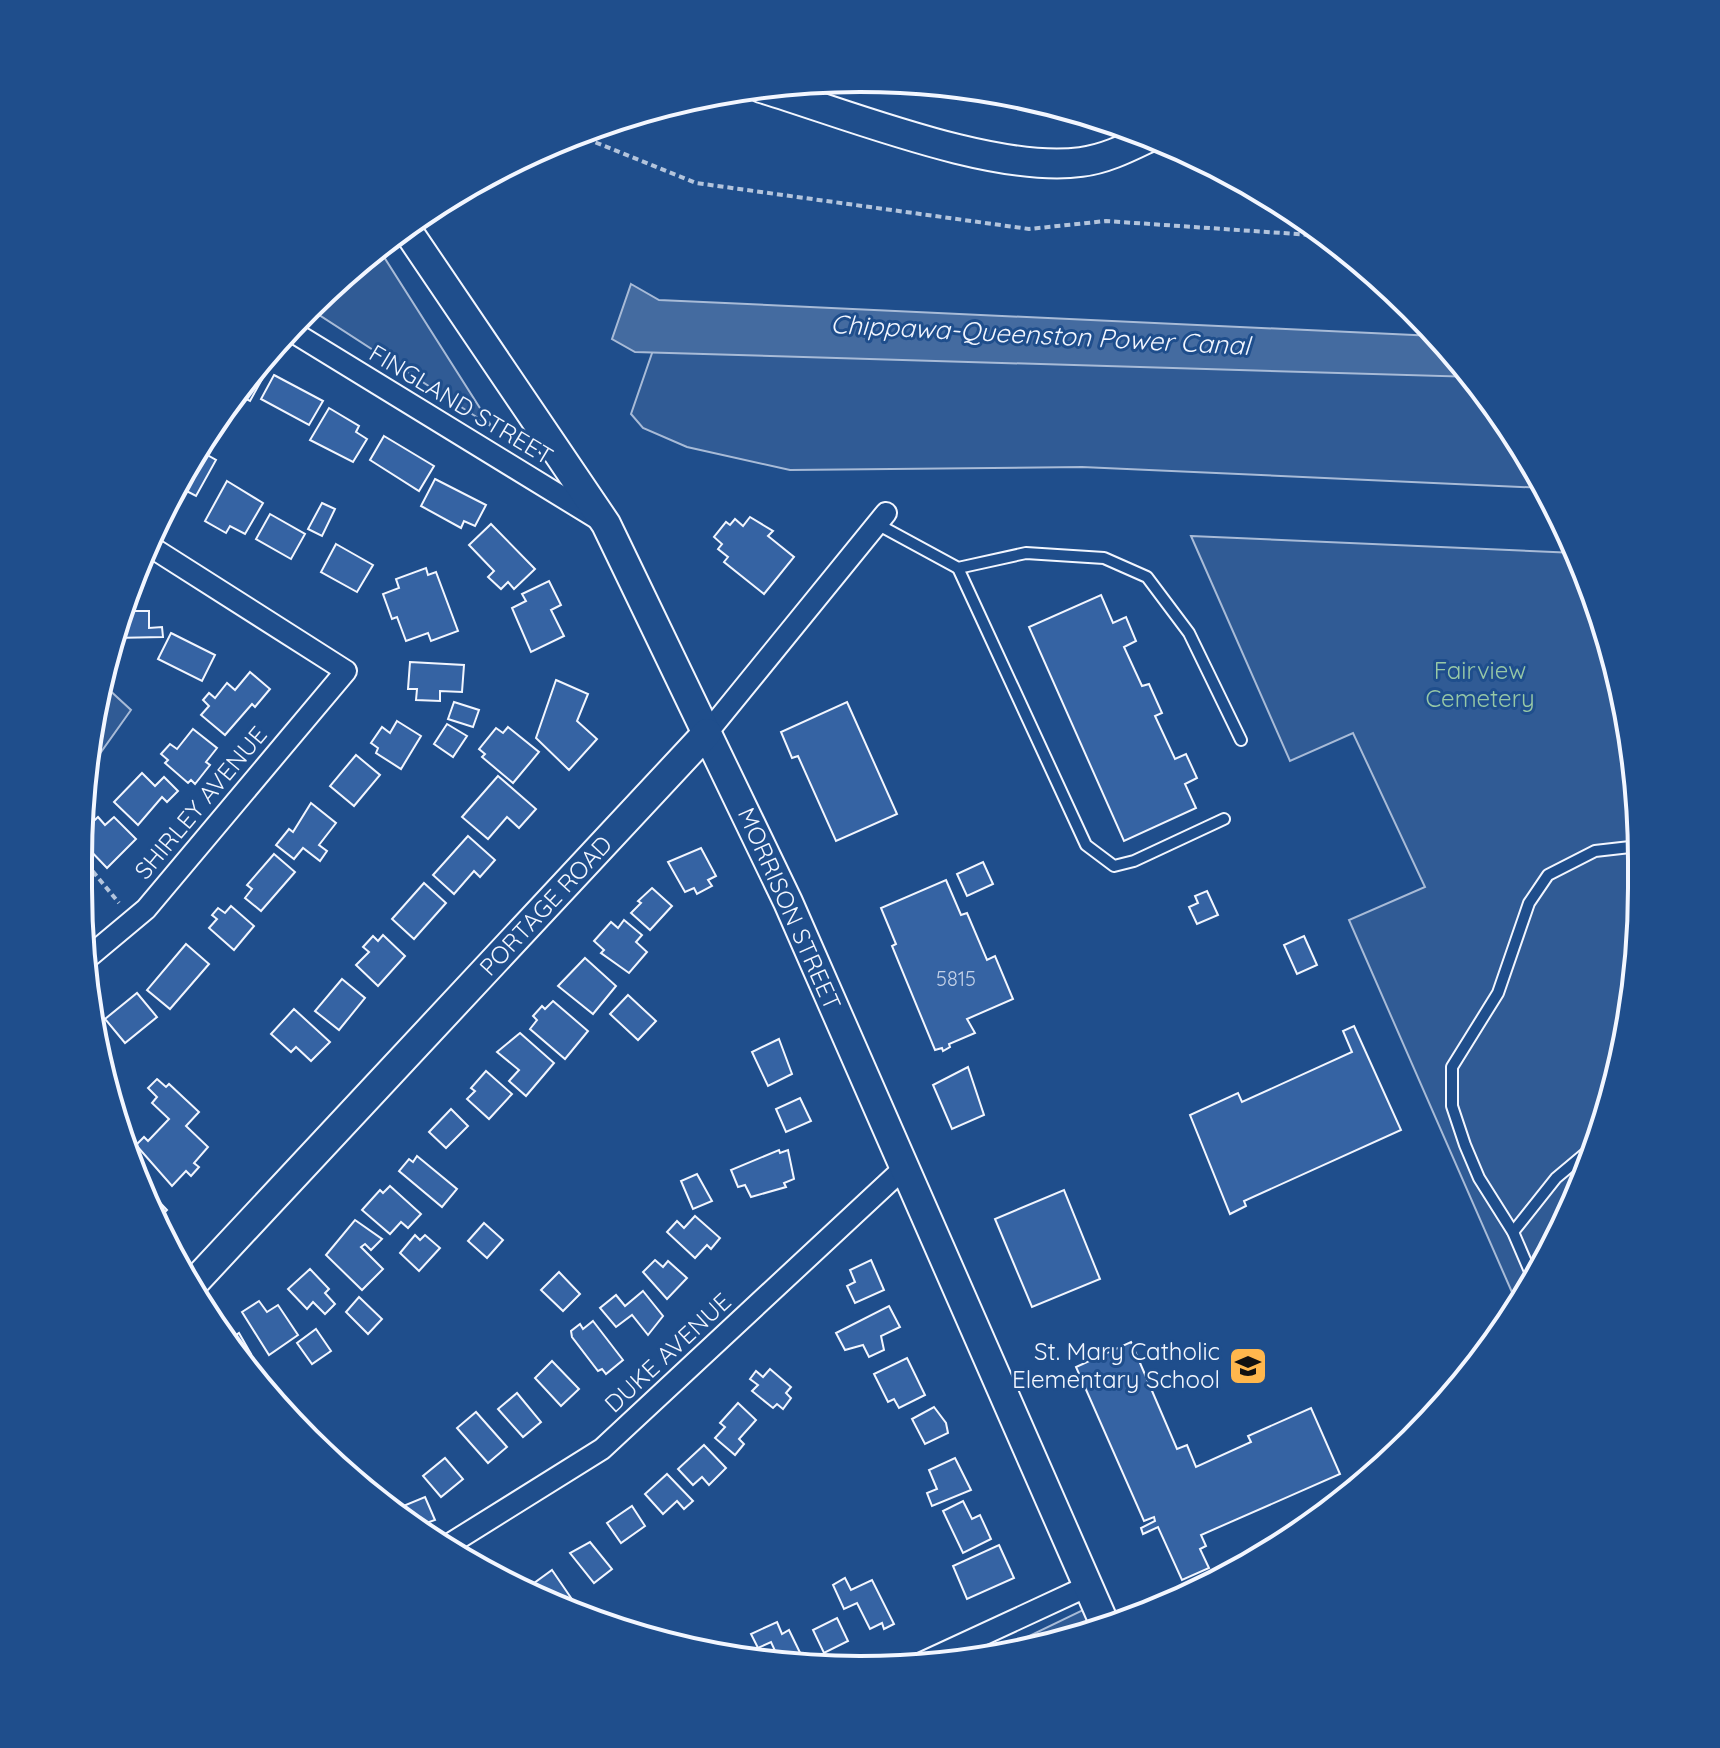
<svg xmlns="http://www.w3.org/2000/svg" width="1720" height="1748" viewBox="0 0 1720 1748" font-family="Quicksand,sans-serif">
<rect width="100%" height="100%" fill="#1f4e8c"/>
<g fill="#305b95" stroke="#a8bbd7" stroke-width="2">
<polygon points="377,246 492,427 310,309"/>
<polygon points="660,330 1466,368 1481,384 1545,488 1082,467 790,470 687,447 643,428 631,414"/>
<polygon points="1191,536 1576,553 1615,658 1640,809 1635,990 1601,1139 1537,1279 1518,1306 1349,920 1425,887 1353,733 1290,761"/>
<polygon points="105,686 131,710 84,776 85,757 101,687"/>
<polygon points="1087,1608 1096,1631 1062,1643 988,1656"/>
</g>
<polygon fill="#446ba0" stroke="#a8bbd7" stroke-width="2" points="631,284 659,300 1435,336 1474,377 635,352 612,339"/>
<g fill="#3563a3" stroke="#f2f6ff" stroke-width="2">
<polygon points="255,369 265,374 250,401 236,394"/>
<polygon points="274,375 323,401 309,425 261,399"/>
<polygon points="329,408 359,426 356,432 367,439 353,462 310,440"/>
<polygon points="384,436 434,466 419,491 370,460"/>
<polygon points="202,452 216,460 196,496 175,485 193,454 199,457"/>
<polygon points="435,479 486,505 475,526 464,521 461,528 421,506"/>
<polygon points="227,481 263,503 245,534 230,526 226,533 205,521"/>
<polygon points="322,503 335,509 322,536 308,529"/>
<polygon points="270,514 305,534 291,559 256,539"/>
<polygon points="750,517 773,531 768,536 794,557 764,594 724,562 728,557 718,549 722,544 714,537 726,522 730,525 735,519 743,526"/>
<polygon points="491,524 535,569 514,589 508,582 501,589 488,577 494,571 469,545"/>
<polygon points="336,544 373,565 357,592 321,572"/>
<polygon points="426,568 428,575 436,572 458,631 431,641 428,633 406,641 397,617 392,619 383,594 399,588 396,579"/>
<polygon points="549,581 561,605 551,610 564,636 531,652 512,608 526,601 522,594"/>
<polygon points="1101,595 1113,623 1126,617 1136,641 1124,647 1142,686 1149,684 1162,713 1155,716 1175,759 1186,754 1197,778 1185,784 1196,808 1124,841 1029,627"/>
<polygon points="132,606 132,611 149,611 149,628 162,627 163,637 113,638 120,607"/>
<polygon points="171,633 215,655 202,681 158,659"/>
<polygon points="410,662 464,665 462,692 440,691 440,701 416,700 417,689 408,689"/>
<polygon points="250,672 270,689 255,707 252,704 225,735 201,715 209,706 203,700 209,693 215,698 227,683 235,690"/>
<polygon points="556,680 588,694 577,721 597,739 569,770 536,738"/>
<polygon points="454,702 479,710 473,727 448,719"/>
<polygon points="847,702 897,814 836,841 798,756 792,758 781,732"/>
<polygon points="397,721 421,736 401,769 376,753 378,748 371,743 382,727 390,733"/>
<polygon points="447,724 467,736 453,757 434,744"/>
<polygon points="508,727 539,752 513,783 482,757 485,754 479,749 496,728 503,733"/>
<polygon points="193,729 217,748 206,762 210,765 195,784 191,780 188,783 165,763 168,760 161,754 170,744 177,749"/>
<polygon points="356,755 380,775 354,806 330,786"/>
<polygon points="142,773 155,786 164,777 178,791 167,802 162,797 138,825 114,802"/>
<polygon points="498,776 536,809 519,828 507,817 488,839 462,817"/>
<polygon points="311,803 336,823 319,845 327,851 320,861 303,848 294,859 276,845 289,829 293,832"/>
<polygon points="98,817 105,825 114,817 136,839 107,868 85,845 87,835 83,831"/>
<polygon points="468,836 495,860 480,877 474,871 454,894 433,875"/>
<polygon points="701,848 716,876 708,880 712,886 697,894 694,888 685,892 668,862"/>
<polygon points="274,854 295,872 261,911 245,898 252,889 247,885"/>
<polygon points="983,862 993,884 967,896 957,874"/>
<polygon points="946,880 961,915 967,913 987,960 995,956 1013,999 967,1019 975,1033 949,1044 950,1047 943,1051 942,1048 935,1050 892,946 896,944 881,908"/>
<polygon points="424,883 446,903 414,939 392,919"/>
<polygon points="652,888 672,906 650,930 631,913 641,903 638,901"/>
<polygon points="1207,891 1218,915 1197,924 1189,907 1198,903 1195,896"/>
<polygon points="231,906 254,926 234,950 209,928 217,919 212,915 218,908 225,913"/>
<polygon points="624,920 642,935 636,942 647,952 629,973 601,953 604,950 594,941 611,922 618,928"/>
<polygon points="383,935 405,956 378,986 356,965 369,952 363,947 373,936 378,941"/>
<polygon points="1304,936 1317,965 1297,974 1284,945"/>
<polygon points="186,944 209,964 170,1009 147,990"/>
<polygon points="585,958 616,986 593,1014 558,986"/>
<polygon points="342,979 365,998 339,1030 315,1011"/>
<polygon points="137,993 157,1017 125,1043 105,1019"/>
<polygon points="628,995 656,1021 638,1040 610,1014"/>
<polygon points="553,1001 588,1031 565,1059 530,1029 537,1020 533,1016 542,1006 545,1009"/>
<polygon points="294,1009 330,1042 311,1061 296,1047 291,1052 271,1034"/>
<polygon points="1354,1026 1401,1130 1244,1201 1246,1206 1230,1214 1190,1115 1238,1093 1242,1102 1352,1052 1343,1031"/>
<polygon points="520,1033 554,1063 526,1096 509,1081 519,1070 497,1052"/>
<polygon points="779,1039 792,1074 768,1086 752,1052"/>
<polygon points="968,1067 984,1115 952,1129 933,1085"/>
<polygon points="486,1071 512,1094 489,1119 467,1099 475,1091 471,1088"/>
<polygon points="157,1079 166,1087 169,1084 199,1112 186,1126 208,1147 194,1163 199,1167 191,1176 186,1171 172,1186 136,1145 144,1137 148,1141 169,1119 152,1103 157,1097 148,1088"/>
<polygon points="800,1098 811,1121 786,1132 776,1109"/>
<polygon points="451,1109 468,1126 446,1148 429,1132"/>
<polygon points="779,1150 780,1153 788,1150 794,1179 784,1183 786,1187 751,1197 745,1185 738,1187 731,1170"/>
<polygon points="417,1156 457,1189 442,1207 399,1171 409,1159 413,1162"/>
<polygon points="697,1174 712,1201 693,1209 681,1181"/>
<polygon points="390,1186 421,1214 408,1228 401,1222 390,1234 362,1210 380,1190 383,1193"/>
<polygon points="146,1188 167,1210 156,1221 141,1193"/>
<polygon points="1064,1190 1100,1279 1032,1307 995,1219"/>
<polygon points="695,1216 720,1238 711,1249 707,1245 695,1258 667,1232 677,1221 684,1228"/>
<polygon points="355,1220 382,1239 371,1250 365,1244 361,1247 383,1269 362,1290 326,1255"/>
<polygon points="484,1223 503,1240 487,1258 468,1241"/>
<polygon points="415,1235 420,1240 425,1235 440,1248 419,1271 400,1253"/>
<polygon points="655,1260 663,1267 668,1261 687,1278 667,1299 643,1272"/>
<polygon points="871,1260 884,1290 855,1303 847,1286 855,1282 850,1270"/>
<polygon points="310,1269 329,1289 325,1293 335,1304 325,1314 313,1302 307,1309 288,1289"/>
<polygon points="559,1272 580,1294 563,1311 541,1290"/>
<polygon points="643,1291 663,1316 648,1335 632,1315 616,1327 600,1308 616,1295 625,1306"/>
<polygon points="359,1297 382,1319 368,1334 346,1312"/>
<polygon points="259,1301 267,1312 278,1305 298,1335 269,1355 242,1312"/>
<polygon points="889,1306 900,1327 881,1336 884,1350 869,1357 863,1345 845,1350 836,1333"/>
<polygon points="593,1321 623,1360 606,1374 602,1369 598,1371 572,1337 571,1331 580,1324 583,1329"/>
<polygon points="316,1329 331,1351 312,1364 297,1343"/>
<polygon points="239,1333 251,1354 241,1360 222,1338 227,1335 230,1339"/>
<polygon points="1131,1342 1177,1449 1187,1445 1196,1467 1251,1442 1248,1436 1311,1408 1340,1474 1201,1535 1206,1546 1200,1549 1209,1568 1182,1580 1158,1527 1143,1534 1141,1528 1155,1521 1154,1517 1144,1521 1076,1367"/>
<polygon points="907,1358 925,1395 899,1408 894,1399 888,1402 874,1374"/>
<polygon points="552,1361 579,1389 561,1406 535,1378"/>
<polygon points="770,1369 791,1387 786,1393 791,1398 783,1409 777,1404 773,1408 752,1391 758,1385 750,1379 756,1371 763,1377"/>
<polygon points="517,1393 541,1422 523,1437 498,1409"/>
<polygon points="738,1403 756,1420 739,1439 744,1444 735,1455 715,1438 725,1427 720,1423"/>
<polygon points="934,1407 946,1423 948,1433 925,1444 912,1419"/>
<polygon points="476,1412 507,1447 488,1463 457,1428"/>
<polygon points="704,1445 726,1468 709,1485 702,1477 693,1485 678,1469"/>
<polygon points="445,1458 463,1479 441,1497 423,1476"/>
<polygon points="955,1458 971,1490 932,1506 927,1493 937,1489 929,1470"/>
<polygon points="667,1474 693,1501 684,1509 677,1501 663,1514 645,1494"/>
<polygon points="425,1497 435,1520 418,1526 396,1509"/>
<polygon points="963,1501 972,1519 980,1515 991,1539 963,1553 943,1511"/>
<polygon points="632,1506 645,1526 621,1543 607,1523"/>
<polygon points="590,1542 612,1569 594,1583 570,1553"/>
<polygon points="999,1545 1014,1578 967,1599 953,1566"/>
<polygon points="552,1570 580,1611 576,1614 532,1594 534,1592 530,1586"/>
<polygon points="845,1578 851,1590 872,1580 894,1624 884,1629 882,1623 870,1629 857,1603 844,1609 833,1585"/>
<polygon points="837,1618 848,1641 824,1653 813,1630"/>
<polygon points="777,1622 782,1634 789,1630 806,1665 781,1664 771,1642 758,1648 751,1634"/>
</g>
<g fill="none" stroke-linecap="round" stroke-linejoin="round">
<defs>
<g id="lane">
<polyline points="877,524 958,568 1026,553 1104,558 1147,577 1189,633 1241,740"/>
<polyline points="958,568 1086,845 1114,866 1134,861 1224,819"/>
<polyline points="1513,1232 1556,1178 1599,1142"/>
<polyline points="1535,1283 1513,1232 1479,1178 1465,1145 1452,1106 1452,1067 1498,993 1529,903 1548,875 1595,851 1639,846"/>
</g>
<g id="street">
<polyline points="288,329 598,519"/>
<polyline points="707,733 886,513"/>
<polyline points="85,960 146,909 346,671 148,545"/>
<polyline points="445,1547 602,1449 904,1168"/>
<polyline points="911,1668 1088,1586"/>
</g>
<g id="secondary">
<path d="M761,88C847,114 995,174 1081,162C1106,159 1129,147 1150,137"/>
<polyline points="405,227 606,524 788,902 1106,1627"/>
<polyline points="191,1286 707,733"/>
</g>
</defs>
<use href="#lane" stroke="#f2f6ff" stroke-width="14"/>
<use href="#street" stroke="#f2f6ff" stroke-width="24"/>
<use href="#secondary" stroke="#f2f6ff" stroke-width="32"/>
<g stroke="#b3c4dc" stroke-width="4" stroke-dasharray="6 4" stroke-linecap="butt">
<polyline points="577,135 696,183 1029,229 1106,221 1326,236"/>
<polyline points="80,856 119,903"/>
</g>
<use href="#lane" stroke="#1f4e8c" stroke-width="10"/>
<use href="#street" stroke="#1f4e8c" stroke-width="20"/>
<use href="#secondary" stroke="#1f4e8c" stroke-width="28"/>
</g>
<defs>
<symbol id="school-square" viewBox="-11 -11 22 22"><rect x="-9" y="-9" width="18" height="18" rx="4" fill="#ffb74d" stroke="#1f4e8c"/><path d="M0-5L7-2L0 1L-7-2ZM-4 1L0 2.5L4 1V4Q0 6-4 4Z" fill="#111"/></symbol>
</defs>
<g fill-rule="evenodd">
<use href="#school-square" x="1226" y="1344" width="44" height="44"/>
</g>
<g text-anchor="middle" stroke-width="6" stroke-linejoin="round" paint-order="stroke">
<g font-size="20" fill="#c3d1e8">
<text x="956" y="986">5815</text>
</g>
<g font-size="24" fill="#f2f6ff" stroke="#1f4e8c">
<text transform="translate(461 405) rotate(31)" y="8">FINGLAND STREET</text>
<text transform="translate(201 803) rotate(-50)" y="8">SHIRLEY AVENUE</text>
<text transform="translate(546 906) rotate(-47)" y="8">PORTAGE ROAD</text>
<text transform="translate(789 909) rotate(66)" y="8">MORRISON STREET</text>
<text transform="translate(668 1353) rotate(-43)" y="8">DUKE AVENUE</text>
</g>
<g font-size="24" fill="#97c8a6" stroke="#1f4e8c">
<text x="1480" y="679">Fairview<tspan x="1480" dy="28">Cemetery</tspan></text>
</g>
<g font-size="24" fill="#f2f6ff" stroke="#1f4e8c" text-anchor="end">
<text x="1220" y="1360">St. Mary Catholic<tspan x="1220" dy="28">Elementary School</tspan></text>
</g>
<g font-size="26" font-style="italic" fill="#f2f6ff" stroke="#1f4e8c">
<text transform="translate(1040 335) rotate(3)" y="9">Chippawa-Queenston Power Canal</text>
</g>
</g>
<path d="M0 0H1720V1748H0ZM860 92H860A768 768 0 0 1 1628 860V888A768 768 0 0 1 860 1656H860A768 768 0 0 1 92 888V860A768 768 0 0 1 860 92Z" fill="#1f4e8c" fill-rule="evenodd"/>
<path fill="none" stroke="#f2f6ff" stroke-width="4" d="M860 92H860A768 768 0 0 1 1628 860V888A768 768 0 0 1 860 1656H860A768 768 0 0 1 92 888V860A768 768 0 0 1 860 92Z"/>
</svg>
